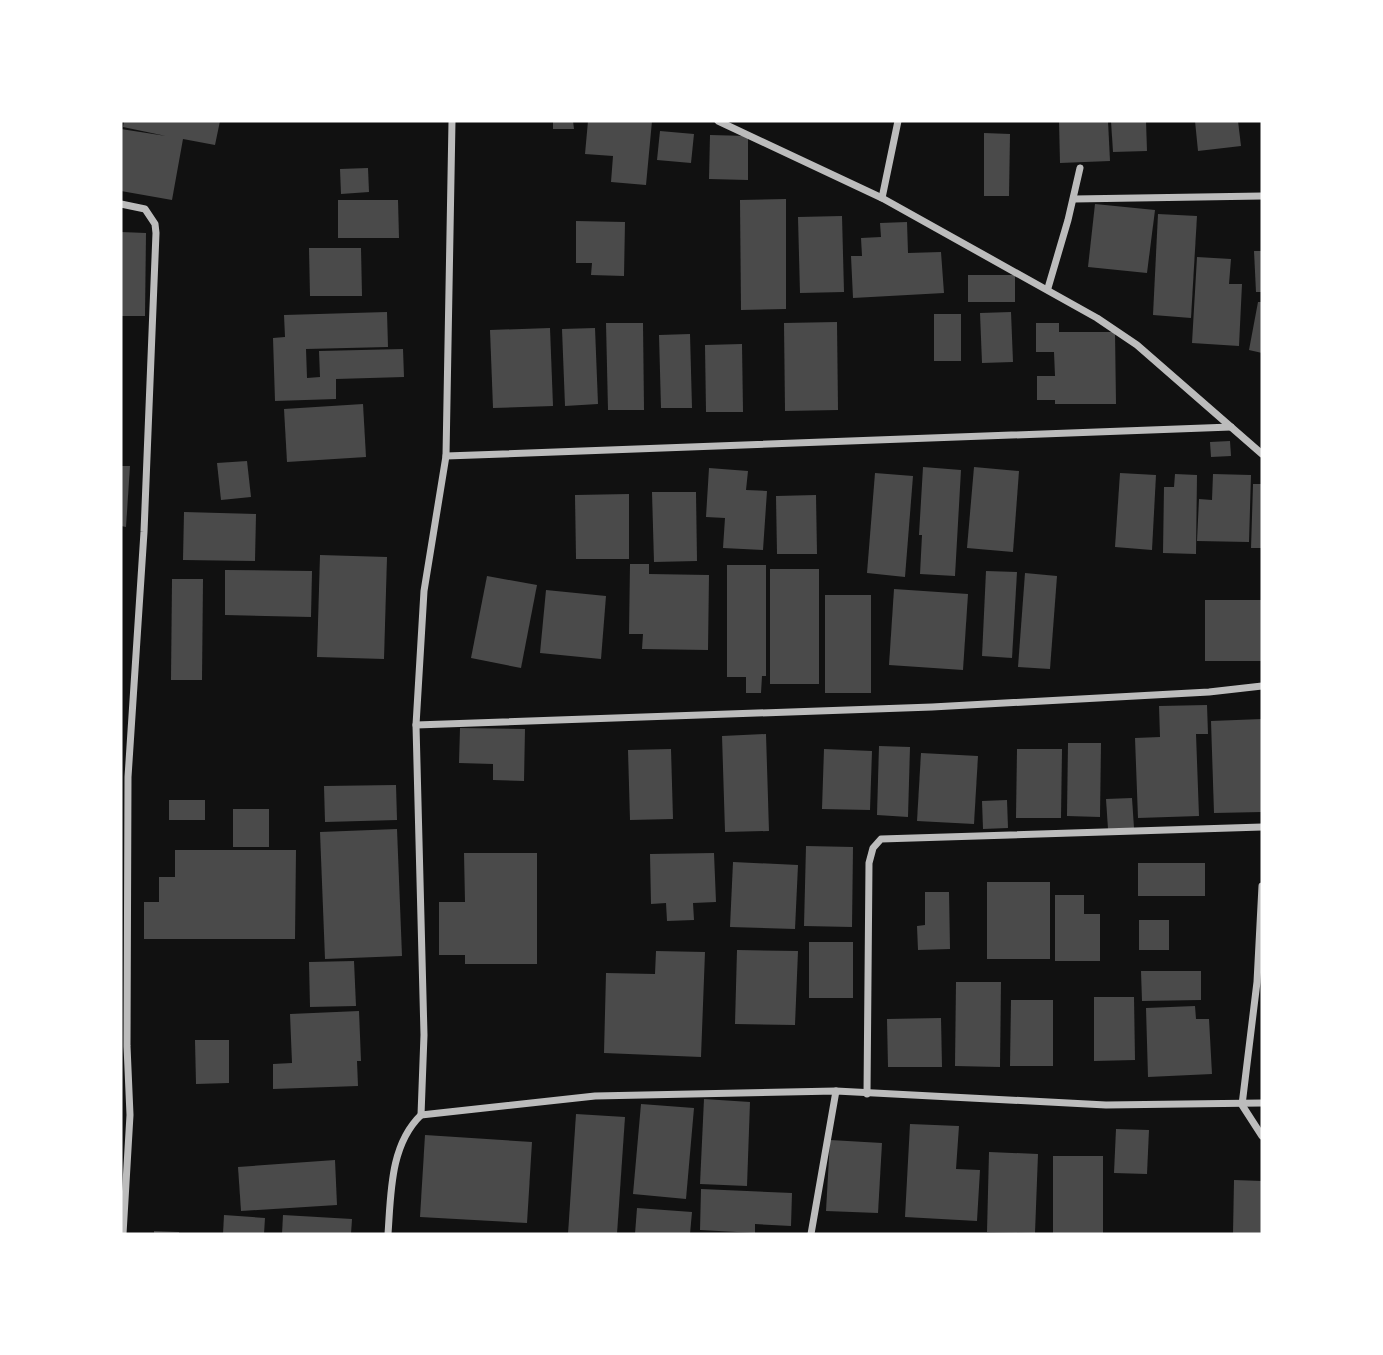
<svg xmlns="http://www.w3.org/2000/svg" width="1383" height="1355" viewBox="0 0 1383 1355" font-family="Quicksand,sans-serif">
<rect width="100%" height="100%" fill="#111"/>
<g fill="#4a4a4a">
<polygon points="124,121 220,121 215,145 183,139 172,200 121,191 121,129 166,136 123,127"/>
<polygon points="553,121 573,121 574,129 553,129"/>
<polygon points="588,121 652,121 646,185 611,182 613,156 585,154"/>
<polygon points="1059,121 1108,121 1110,161 1060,163"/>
<polygon points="1111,121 1146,121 1147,151 1113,152"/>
<polygon points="1195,121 1238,121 1241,146 1198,151"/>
<polygon points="660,131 694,134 691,163 657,160"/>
<polygon points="984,133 1010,134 1009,196 984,196"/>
<polygon points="710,135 748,136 748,180 709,179"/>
<polygon points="368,168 369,192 341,194 340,169"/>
<polygon points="786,199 786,309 741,310 740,200"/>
<polygon points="338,200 398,200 399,238 338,238"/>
<polygon points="1095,204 1155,210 1147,273 1088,267"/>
<polygon points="1158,214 1197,216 1191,318 1153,315"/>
<polygon points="842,216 844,292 800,293 798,217"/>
<polygon points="576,221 625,222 624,276 591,275 592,263 576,263"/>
<polygon points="907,222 908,253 941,252 944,293 853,298 851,256 862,256 861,238 881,237 880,223"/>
<polygon points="121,232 146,233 145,316 121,316"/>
<polygon points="309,248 361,248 362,296 310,296"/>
<polygon points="1254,251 1262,251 1262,292 1256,292"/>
<polygon points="1197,257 1231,259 1229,284 1242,284 1239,346 1192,343"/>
<rect x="968" y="275" width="47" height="27"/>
<polygon points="1258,302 1262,302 1262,353 1249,350"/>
<polygon points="387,312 388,347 306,349 307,378 320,377 319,351 403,349 404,377 336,379 336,399 275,401 273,338 285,337 284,315"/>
<polygon points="1011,312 1013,362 982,363 980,313"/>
<rect x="934" y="314" width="27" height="47"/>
<polygon points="837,322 838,410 785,411 784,323"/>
<polygon points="606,323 643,323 644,410 608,410"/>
<polygon points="1036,323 1059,323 1059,332 1115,332 1116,404 1055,404 1055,400 1037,400 1037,376 1055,376 1054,352 1036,352"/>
<polygon points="550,328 553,406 493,408 490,330"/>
<polygon points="595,328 598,404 565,406 562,329"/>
<polygon points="690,334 692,408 661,408 659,335"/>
<polygon points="742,344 743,412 706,412 705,345"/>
<polygon points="363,404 366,457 287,462 284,409"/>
<polygon points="1230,441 1231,456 1211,457 1210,442"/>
<polygon points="247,461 251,497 221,500 217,463"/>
<polygon points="121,466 130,466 126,527 121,526"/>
<polygon points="923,467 961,470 955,576 920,574 922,535 919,535"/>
<polygon points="974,467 1019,471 1013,552 967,548"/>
<polygon points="709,468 748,471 746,490 767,491 763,550 723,548 725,518 706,517"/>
<polygon points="875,473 913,476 905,577 867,573"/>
<polygon points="1120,473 1156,475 1152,550 1115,547"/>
<polygon points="1175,474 1197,475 1196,554 1163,553 1164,487 1174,487"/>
<polygon points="1213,474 1251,475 1249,542 1197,541 1199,499 1212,500"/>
<polygon points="1253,484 1262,484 1262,548 1251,548"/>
<polygon points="652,492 696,492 697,561 654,562"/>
<polygon points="629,494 629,559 576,559 575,495"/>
<polygon points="816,495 817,554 777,554 776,496"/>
<polygon points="184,512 256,514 255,561 183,560"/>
<polygon points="320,555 387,557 384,659 317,657"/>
<polygon points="630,564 649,564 649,574 709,575 708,650 642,649 643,634 629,634"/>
<polygon points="727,565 766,565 766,676 762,676 761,693 746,693 746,677 727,677"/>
<rect x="770" y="569" width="49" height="115"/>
<polygon points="225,570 312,571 311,617 225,615"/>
<polygon points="986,571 1017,572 1012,658 982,656"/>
<polygon points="1025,573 1057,576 1050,669 1018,667"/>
<polygon points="487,576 537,585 521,668 471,658"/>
<polygon points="172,579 203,579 202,680 171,680"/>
<polygon points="894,589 968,594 963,670 889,665"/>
<polygon points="546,590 606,596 601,659 540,653"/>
<rect x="825" y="595" width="46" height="98"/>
<rect x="1205" y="600" width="57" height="61"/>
<polygon points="1207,705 1208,734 1196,734 1199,816 1138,818 1135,738 1160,737 1159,706"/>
<polygon points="1262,719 1262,812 1214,813 1211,721"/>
<polygon points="460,728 525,729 524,781 493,780 493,764 459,763"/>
<polygon points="766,734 769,831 725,832 722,736"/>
<polygon points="1068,743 1101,743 1100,817 1067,816"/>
<polygon points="879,746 910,747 908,817 877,815"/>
<polygon points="671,749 673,819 630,820 628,750"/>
<polygon points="824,749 872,751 870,810 822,809"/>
<polygon points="1017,749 1062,749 1061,818 1016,818"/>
<polygon points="921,753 978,756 974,824 917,821"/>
<polygon points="396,785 397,820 325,822 324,786"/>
<polygon points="1132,798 1134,828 1108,829 1106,799"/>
<rect x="169" y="800" width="36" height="20"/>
<polygon points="1007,800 1008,828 983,829 982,801"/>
<rect x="233" y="809" width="36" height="38"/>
<polygon points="397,829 402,956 325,959 320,832"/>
<polygon points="806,846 853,847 852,927 804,926"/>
<polygon points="175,850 296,850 295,939 144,939 144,902 159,902 159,877 175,877"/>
<polygon points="464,853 537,853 537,964 465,964 465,955 439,955 439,902 465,902"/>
<polygon points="714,853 716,902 693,903 694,920 667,921 666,903 651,904 650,854"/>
<polygon points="733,862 798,865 795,929 730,927"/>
<rect x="1138" y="863" width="67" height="33"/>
<rect x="987" y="882" width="63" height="77"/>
<polygon points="925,892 949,892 950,949 918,950 917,926 925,925"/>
<polygon points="1055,895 1084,895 1084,914 1100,914 1100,961 1055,961"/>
<rect x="1139" y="920" width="30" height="30"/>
<rect x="809" y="942" width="44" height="56"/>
<polygon points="737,950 798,951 795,1025 735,1024"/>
<polygon points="656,951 705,952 701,1057 604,1053 606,973 655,974"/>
<polygon points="354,961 356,1006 310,1007 309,962"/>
<polygon points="1141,971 1201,971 1201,1000 1142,1001"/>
<polygon points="956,982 1001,982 1000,1067 955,1066"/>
<polygon points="1094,997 1134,997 1135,1060 1094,1061"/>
<polygon points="1011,1000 1053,1000 1053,1066 1010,1066"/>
<polygon points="1195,1006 1196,1019 1209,1019 1212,1074 1148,1077 1146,1008"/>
<polygon points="359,1011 361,1061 357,1061 358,1086 273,1089 273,1064 292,1063 290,1014"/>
<polygon points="941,1018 942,1067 888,1067 887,1019"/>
<polygon points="195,1040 229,1040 229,1083 196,1084"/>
<polygon points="704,1099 750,1102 747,1186 700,1184"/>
<polygon points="641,1104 694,1108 686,1199 633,1194"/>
<polygon points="576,1114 625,1117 617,1234 568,1234"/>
<polygon points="910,1124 959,1126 956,1169 980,1170 977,1221 905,1217"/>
<polygon points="1116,1129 1149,1130 1147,1174 1114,1173"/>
<polygon points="425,1135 532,1142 527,1223 420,1217"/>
<polygon points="830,1140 882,1143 878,1213 826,1211"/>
<polygon points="989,1152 1038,1154 1035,1233 987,1232"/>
<rect x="1053" y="1156" width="50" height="78"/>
<polygon points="335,1160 337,1205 241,1211 238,1167"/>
<polygon points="1234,1180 1262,1181 1262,1234 1233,1234"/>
<polygon points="701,1189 792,1193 791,1226 755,1224 755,1233 700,1230"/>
<polygon points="637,1208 692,1212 690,1234 635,1234"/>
<polygon points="224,1215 265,1218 264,1234 223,1234"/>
<polygon points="283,1215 352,1219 351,1234 282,1234"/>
<polygon points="154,1231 179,1232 179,1234 154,1234"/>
</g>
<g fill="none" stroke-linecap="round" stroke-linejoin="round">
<g stroke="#bcbcbc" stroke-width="7">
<polyline points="718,121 882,198 1097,318 1137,345 1262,454"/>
<polyline points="882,198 898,121"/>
<polyline points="1074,199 1262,196"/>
<polyline points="121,204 145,209 155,224 156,233 144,532 128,777 127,1046 130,1115 123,1234"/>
<polyline points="1048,288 1068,220 1080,168"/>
<polyline points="446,456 1231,427"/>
<polyline points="416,725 932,707 1209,692 1262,686"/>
<polyline points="1262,886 1257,982 1242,1105 1262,1136"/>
<polyline points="867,1094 869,863 873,848 881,839 1262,827"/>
<polyline points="421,1115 424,1035 416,725 424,591 446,456 452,121"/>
<path d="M388,1234C391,1193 390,1145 421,1115L595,1096L836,1091L1106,1105L1262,1103"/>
<polyline points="811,1234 836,1091"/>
</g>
</g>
<rect width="1383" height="1355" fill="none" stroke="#ffffff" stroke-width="245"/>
</svg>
